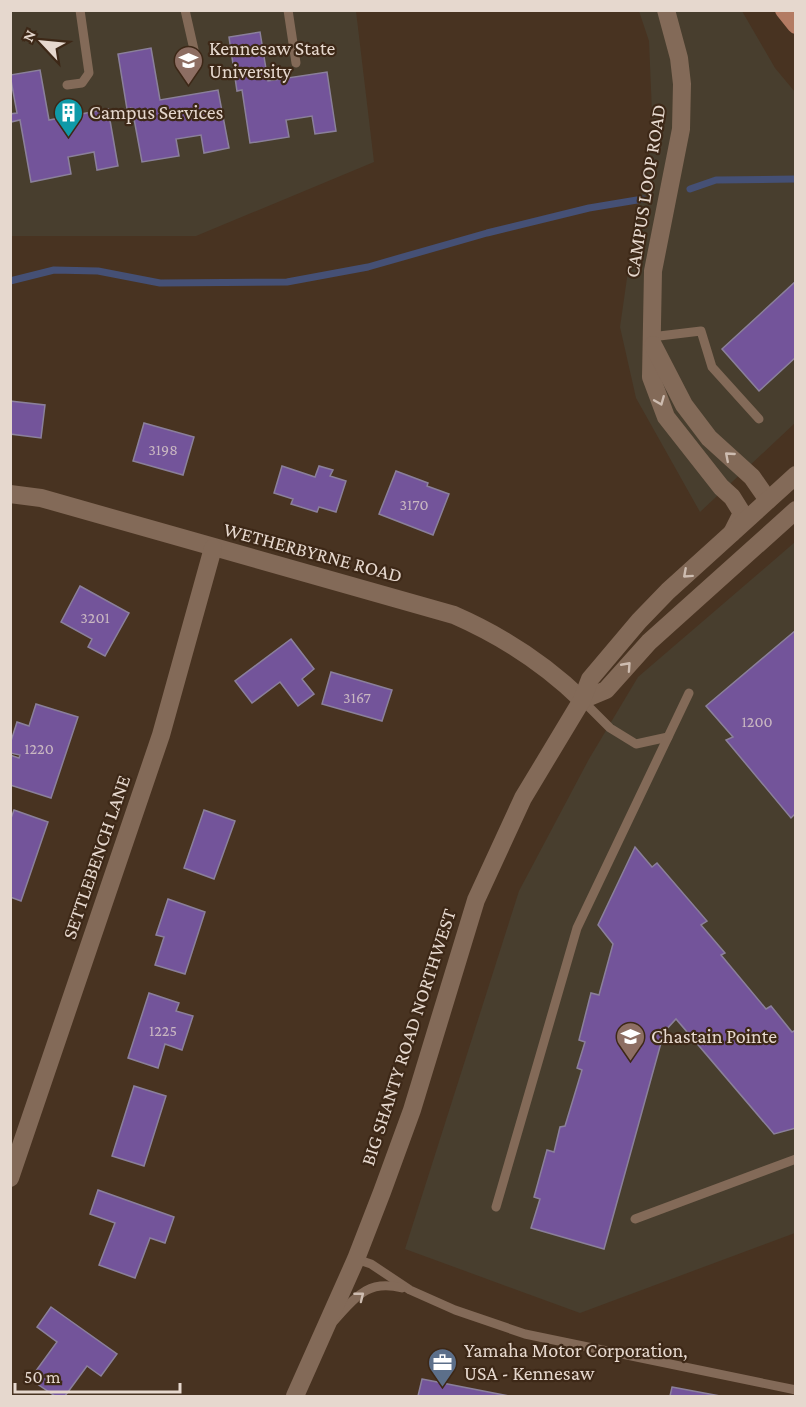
<svg xmlns="http://www.w3.org/2000/svg" width="806" height="1407" viewBox="0 0 806 1407" font-family="'Crimson Pro',serif">
<rect width="100%" height="100%" fill="#483321"/>
<g fill="#483e2e">
<polygon points="11,11 356,11 374,162 196,236 11,236"/>
<polygon points="639,11 742,11 775,68 795,92 795,423 700,512 636,398 620,327 634,229 653,137 649,41"/>
<polygon points="795,542 795,1233 580,1313 405,1249 519,891 589,759 638,677"/>
</g>
<g fill="none" stroke-linecap="round" stroke-linejoin="round">
<g stroke="#455075" stroke-width="7">
<polyline points="690,189 716,180 796,179"/>
<polyline points="10,281 54,270 98,271 160,283 287,282 368,267 487,233 589,208 643,199"/>
</g>
</g>
<g fill="#73549a" stroke="#8b809b" stroke-width="1.5">
<polygon points="260,32 268,81 327,72 336,131 315,134 312,116 286,120 289,137 250,143 242,90 237,91 229,37"/>
<polygon points="151,48 160,100 218,90 229,148 204,153 201,135 176,139 179,156 142,162 132,108 127,109 118,54"/>
<polygon points="40,70 49,120 108,109 118,166 97,170 94,152 68,157 71,174 31,182 20,120 11,122 10,114 17,113 10,75"/>
<polygon points="796,281 796,357 759,391 722,349"/>
<polygon points="10,401 45,405 41,438 10,434"/>
<polygon points="144,423 194,437 183,475 133,461"/>
<polygon points="282,466 315,477 319,466 333,470 330,476 346,481 336,512 319,507 317,512 291,504 293,499 274,493"/>
<polygon points="396,471 428,483 427,486 449,494 433,535 379,514"/>
<polygon points="80,586 129,613 105,656 88,647 92,639 61,622"/>
<polygon points="796,630 796,813 791,818 726,740 733,737 706,706"/>
<polygon points="291,639 314,669 302,679 314,694 298,706 280,682 252,703 235,681"/>
<polygon points="331,672 392,690 382,721 322,704"/>
<polygon points="36,704 78,717 51,798 10,785 10,755 19,758 20,755 10,753 10,744 17,722 29,726"/>
<polygon points="14,810 48,822 21,901 10,897 10,821"/>
<polygon points="204,810 235,821 214,879 184,868"/>
<polygon points="635,847 652,867 657,863 707,921 701,925 725,953 721,955 766,1009 771,1006 792,1032 796,1030 796,1128 774,1134 676,1019 664,1032 604,1249 531,1228 540,1199 534,1197 547,1150 554,1152 560,1127 565,1126 582,1070 577,1068 585,1042 579,1040 591,993 599,995 613,944 598,925"/>
<polygon points="168,899 205,912 185,974 155,965 164,937 156,935"/>
<polygon points="149,993 179,1003 176,1011 193,1016 182,1050 165,1044 158,1068 128,1058"/>
<polygon points="134,1086 166,1096 144,1166 112,1156"/>
<polygon points="98,1190 174,1217 165,1243 150,1238 135,1278 99,1265 115,1223 90,1214"/>
<polygon points="51,1307 117,1354 101,1376 87,1366 65,1396 55,1396 30,1379 57,1342 37,1327"/>
<polygon points="422,1379 509,1396 418,1396"/>
<polygon points="672,1387 720,1396 670,1396"/>
</g>
<g fill="none" stroke-linecap="round" stroke-linejoin="round">
<g stroke="#836a58" stroke-width="9">
<polyline points="185,10 195,54"/>
<polyline points="288,10 296,63"/>
<polyline points="67,85 82,83 89,73 80,10"/>
<polyline points="651,337 701,331 712,367 759,419"/>
<polyline points="582,700 610,728 636,744 668,737"/>
<polyline points="496,1207 577,928 689,693"/>
<polyline points="635,1219 796,1159"/>
<polyline points="356,1259 371,1264 410,1290 455,1310 525,1334 796,1390"/>
<path d="M334,1321C355,1298 367,1279 402,1288"/>
</g>
<g stroke="#836a58" stroke-width="18">
<polyline points="666,10 679,58 682,84 681,129 653,271 651,377 666,417 721,487 732,497 742,513 732,533"/>
<polyline points="653,345 684,405 709,438 752,477 768,500"/>
<path d="M10,494L41,498L454,615C502,636 544,663 582,700"/>
<polyline points="10,1178 161,735 213,548"/>
</g>
<g stroke="#836a58" stroke-width="18">
<polyline points="582,700 606,690 649,642 796,510"/>
<polyline points="295,1396 356,1259 382,1192 412,1110 476,900 523,798 582,700 590,679 639,621 668,591 796,475"/>
</g>
<polyline stroke="#b37b63" stroke-width="18" points="784,10 796,25"/>
</g>
<defs><path id="oneway-chevron" d="M-2-3.5L2.5 0L-2 3.5" fill="none" stroke-width="1.6" stroke-linecap="round" stroke-linejoin="round" transform="scale(1.5)"/></defs>
<g stroke="#cdbcb0">
<use href="#oneway-chevron" transform="translate(660 401) rotate(68)"/>
<use href="#oneway-chevron" transform="translate(729 456) rotate(-139)"/>
<use href="#oneway-chevron" transform="translate(687 574) rotate(138)"/>
<use href="#oneway-chevron" transform="translate(627 666) rotate(-48)"/>
<use href="#oneway-chevron" transform="translate(360 1296) rotate(-38)"/>
</g>
<defs>
<symbol id="university-pin" viewBox="-11 -11 22 30"><path d="M0 17L-7.5 6A9.5 9.5 0 1 1 7.5 6Z" fill="#8d6e63" stroke="#3d2817"/><path d="M0-5L7-2L0 1L-7-2ZM-4 1L0 2.5L4 1V4Q0 6-4 4Z" fill="#fff"/></symbol>
<symbol id="building-pin" viewBox="-11 -11 22 30"><path d="M0 17L-7.5 6A9.5 9.5 0 1 1 7.5 6Z" fill="#0f9aa8" stroke="#3d2817"/><path d="M-4-6H4V6H1V3H-1V6H-4ZM-2.5-4.3h1.7v1.8h-1.7ZM.8-4.3h1.7v1.8H.8ZM-2.5-1h1.7V.8h-1.7ZM.8-1h1.7V.8H.8Z" fill="#fff"/></symbol>
<symbol id="office-pin" viewBox="-11 -11 22 30"><path d="M0 17L-7.5 6A9.5 9.5 0 1 1 7.5 6Z" fill="#5c6f8a" stroke="#3d2817"/><path d="M-6-3h4V-5.5h4V-3h4V5H-6ZM-1-4.5V-3h2v-1.5ZM-6 0V1H6V0Z" fill="#fff"/></symbol>
</defs>
<g fill-rule="evenodd">
<use href="#university-pin" x="172" y="44" width="33" height="45"/>
<use href="#building-pin" x="52" y="96" width="33" height="45"/>
<use href="#university-pin" x="614" y="1020" width="33" height="45"/>
<use href="#office-pin" x="426" y="1346" width="33" height="45"/>
</g>
<g text-anchor="middle" stroke-width="4.5" stroke-linejoin="round" paint-order="stroke">
<g font-size="16" fill="#c9b7c1">
<text x="163" y="455">3198</text>
<text x="414" y="510">3170</text>
<text x="95" y="623">3201</text>
<text x="357" y="703">3167</text>
<text x="757" y="727">1200</text>
<text x="39" y="754">1220</text>
<text x="163" y="1036">1225</text>
</g>
<g font-size="20" fill="#e6d8ce" stroke="#3d2817" text-anchor="start">
<text x="209" y="55">Kennesaw State<tspan x="209" dy="23">University</tspan></text>
<text x="89" y="119">Campus Services</text>
<text x="651" y="1043">Chastain Pointe</text>
<text x="464" y="1357">Yamaha Motor Corporation,<tspan x="464" dy="23">USA - Kennesaw</tspan></text>
</g>
<g font-size="20" fill="#e6d8ce" stroke="#3d2817">
<text transform="translate(645 191) rotate(-81)" y="7">CAMPUS LOOP ROAD</text>
<text transform="translate(313 552) rotate(15)" y="7">WETHERBYRNE ROAD</text>
<text transform="translate(96 857) rotate(-71)" y="7">SETTLEBENCH LANE</text>
<text transform="translate(408 1037) rotate(-72)" y="7">BIG SHANTY ROAD NORTHWEST</text>
</g>
</g>
<rect width="806" height="1407" fill="none" stroke="#e6d8ce" stroke-width="24"/>
<g transform="translate(42 42) rotate(296)" stroke="#3d2817" stroke-width="4.5" paint-order="stroke">
<path d="M0-4.5L10 22L0 15L-10 22Z" fill="#e6d8ce"/>
<text y="-9" font-size="16" font-weight="bold" text-anchor="middle" fill="#e6d8ce">N</text>
</g>
<path d="M15 1383v9h165v-9" fill="none" stroke="#e6d8ce" stroke-width="3"/>
<text x="24" y="1383" font-size="18" fill="#e6d8ce" stroke="#3d2817" stroke-width="4.5" paint-order="stroke">50 m</text>
</svg>
